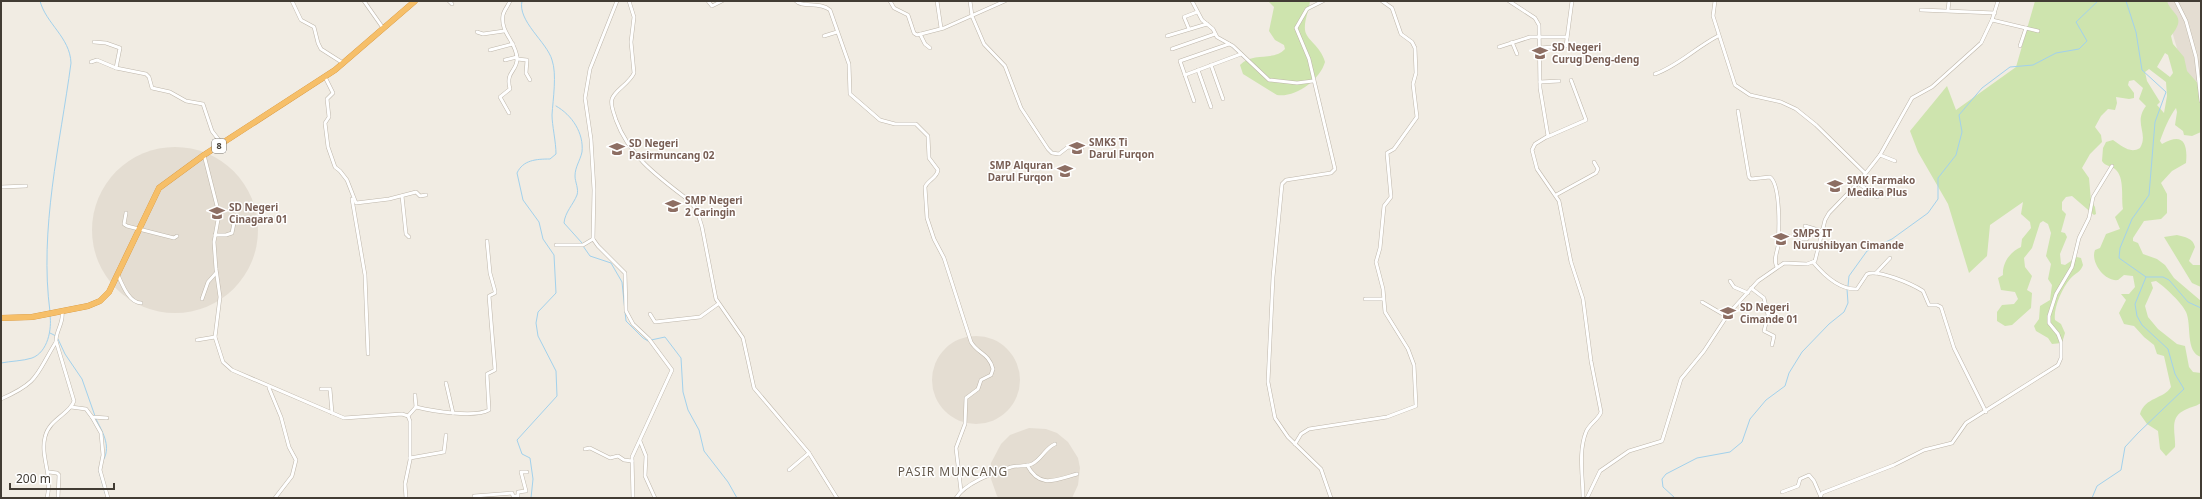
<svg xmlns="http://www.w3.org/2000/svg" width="2202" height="499" viewBox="0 0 2202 499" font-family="'Noto Sans',sans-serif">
<rect width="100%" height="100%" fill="#f1ece3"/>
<g fill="#e4ddd2">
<polygon points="2163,1 2201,1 2201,76 2189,89"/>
<circle cx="175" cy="230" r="83"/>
<circle cx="976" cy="380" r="44"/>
<polygon points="1029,428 1046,429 1057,433 1068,442 1078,458 1080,468 1078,485 1072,498 999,498 997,496 990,476 991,463 1001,444 1010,435"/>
</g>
<g fill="#cee4ae" fill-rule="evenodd">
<path d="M1268,1H1310C1309,11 1304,20 1305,30C1306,40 1321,46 1325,62C1320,80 1295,98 1277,95L1243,74L1240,65C1253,51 1273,62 1285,49L1284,45L1275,40L1269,31L1274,7Z"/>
<path d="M2035,1H2167C2171,15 2188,15 2171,36L2173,44L2184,57L2187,71L2201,87V132L2192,136L2184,135L2183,131L2175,125L2177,112L2176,108C2169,117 2164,130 2160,141L2162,144C2183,132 2188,143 2186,163L2172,171L2161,183L2167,194V213L2161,219L2144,221L2133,238V241L2138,243L2143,254L2157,259L2165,265L2174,278L2201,301V357C2185,352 2192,325 2186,312C2182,303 2165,287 2156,281L2151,282L2153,288L2145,306L2148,317L2158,329L2177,344L2185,346L2189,367L2193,372L2201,373V403C2195,407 2189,407 2183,411C2169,418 2176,435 2175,447L2166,456L2160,449L2158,431L2147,424L2140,414C2145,397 2164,399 2171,387L2164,356L2157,354L2154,345L2144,337L2134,326L2124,324L2119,313L2126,300L2121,294H2129L2135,287L2133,276L2124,275L2118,280C2105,282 2090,262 2095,250L2100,248L2106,234L2120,229L2115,217L2123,209C2121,198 2125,177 2115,169C2110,165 2106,167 2102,161L2103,148L2106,142L2113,140C2122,146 2130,154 2140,148C2149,133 2133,123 2146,106L2139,99L2143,88L2134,80L2129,81L2128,85L2134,93V98L2129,99L2116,97L2117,103L2115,110L2108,109L2101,116L2095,127L2101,135L2102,142L2090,154L2082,168L2089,178L2091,201L2095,207L2096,214L2094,215L2072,196L2066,197L2062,202V210L2066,214L2061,232L2065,233L2067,237L2060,254L2061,264L2065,265L2077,257L2081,258L2083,265C2081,272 2075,273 2070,279C2062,288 2053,309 2055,320L2061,324L2065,333L2062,343L2052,344L2048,338L2036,331L2034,326L2039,319L2040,306L2050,300L2052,285L2048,279L2051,264L2046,256L2051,233L2048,224L2043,221L2040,223L2032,248L2024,258L2025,267L2032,276L2027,290L2032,293L2031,308L2012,325L2005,326L1997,321V312L2002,305L2014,304L2018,299L2015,292L2001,290L1998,278L2003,275C2002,263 2010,252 2021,247L2022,239L2031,228L2030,222L2021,214L2023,202L1990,225L1987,256L1969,273L1948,204L1918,152L1910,131L1947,86L1956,110L2016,67ZM2165,53L2168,55L2173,73L2170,77L2157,67ZM2149,69L2166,82L2167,96L2164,113L2157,105L2160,102L2147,81L2145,72Z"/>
<path d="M2177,235C2185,237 2193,238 2195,247L2189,261L2193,265H2201V287L2192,283L2164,237Z"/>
</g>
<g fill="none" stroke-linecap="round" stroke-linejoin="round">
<g stroke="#a2d1ec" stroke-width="1">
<path d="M40,1C46,24 70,37 71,63C60,145 39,229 50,312"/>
<path d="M522,1C517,21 547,42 552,60C557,74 553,99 552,115C552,125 556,142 556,154L550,159C536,159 523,160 517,173L523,200L539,222L543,239L554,255L556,293L538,312L536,323L538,336L556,371L557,396L517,440L522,454L530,458L533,479L531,498"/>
<path d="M556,106C572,115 584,133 582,152C580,161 575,167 575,176C575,182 579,189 577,195C573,205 565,212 564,223L582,243"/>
<polyline points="583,246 590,256 611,263 622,282 626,321 643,338 648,341"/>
<polyline points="2146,277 2163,277 2169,280 2188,302 2201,308"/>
<polyline points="1848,286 1849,276 1867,251 1892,239 1928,213 1938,199 1938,178 1956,155 1962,132 1959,115 1982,88 2010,67 2033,65 2056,53 2079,49 2087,41 2076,22 2098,1"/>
<polyline points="50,333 56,336"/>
<polyline points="58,339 65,354 82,379 95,416"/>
<polyline points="651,340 665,337 681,358 683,392 688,410 699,430 704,451 728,482 737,498"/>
<path d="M1,363C11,361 23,361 32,358C48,352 52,329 50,315"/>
<path d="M96,419C102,431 111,445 104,459"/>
<polyline points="99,471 105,493"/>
<polyline points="1675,498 1663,487 1662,479 1666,474 1697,458 1730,452 1742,442 1750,419 1766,400 1785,386 1789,373 1802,352 1829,324 1844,312 1848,303 1847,289"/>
<polyline points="2092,498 2097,486 2121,470 2125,447 2138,433 2184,389 2175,374 2168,349 2142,325 2137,316 2135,304 2146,277 2119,258 2120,248 2132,219 2149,195 2155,122 2166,92 2142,70 2136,32 2126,1"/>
</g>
<defs>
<g id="street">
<polyline points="292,1 301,20 314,27 318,43 321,49 343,63"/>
<polyline points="364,1 383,28"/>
<polyline points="449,1 452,4"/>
<polyline points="617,1 590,69 585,98 591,139 594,190 593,239 598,246 625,273 626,311 633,324 649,339 672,370 632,457 633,498"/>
<path d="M629,1L634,17L631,42L634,73C629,84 615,90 612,99C610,105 614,113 616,120C630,158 660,178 691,202L697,211L702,227L716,299L743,338L754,388L809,453L837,498"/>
<polyline points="708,1 712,6 722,1"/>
<path d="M796,1C802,8 820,1 830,10L849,64L850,94L880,120L895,124H916L928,136L929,158L938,170C937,178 928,180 925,187L927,218L934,239L944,258L971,342C978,354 989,353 993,369L991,375L981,380L978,389L966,398L965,424L956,448L961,491"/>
<polyline points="890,1 894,8 908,15 914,33 917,35 944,28 1005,1"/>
<polyline points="937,1 941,28"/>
<polyline points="970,1 972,16 984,44 1005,66 1021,108 1048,149 1052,153 1059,154 1068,147 1082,148"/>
<polyline points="1192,1 1202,20 1213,29 1217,37 1233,46 1269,80 1297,83 1313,81"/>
<polyline points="1323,1 1307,9 1296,28 1309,59 1335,169 1331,173 1286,180 1282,184 1273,277 1268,382 1275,418 1288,437 1321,469 1331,498"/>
<path d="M1509,1L1535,18L1539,25L1540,88L1548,136L1535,144L1532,150L1537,169L1559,201L1571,262L1583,299L1591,361L1601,412C1599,419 1589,424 1586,432C1578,452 1583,477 1583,498"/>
<polyline points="1715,1 1713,16 1735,85 1750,95 1781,102 1796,109 1816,125 1865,173"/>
<polyline points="2176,1 2186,21 2196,57 2201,101"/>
<polyline points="1921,10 1995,13"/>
<polyline points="1948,10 1949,1"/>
<polyline points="1992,20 2038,31"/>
<polyline points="1189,29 1184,17 1197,12"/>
<polyline points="477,32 483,34 504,31"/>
<polyline points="920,34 925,44 930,48"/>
<polyline points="824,36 837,32"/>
<polyline points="1167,36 1207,24"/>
<polyline points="94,42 106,43 120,48 116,68"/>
<polyline points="1512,42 1517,54"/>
<polyline points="2020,46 2026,28"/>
<polyline points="1499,47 1530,37 1567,37"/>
<polyline points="1540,48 1566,46 1572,1"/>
<polyline points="1172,49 1215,34"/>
<polyline points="490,50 513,44"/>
<polyline points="517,59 527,60 526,73 530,80"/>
<polyline points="505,60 517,57"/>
<polyline points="91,62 97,60 116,68 146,74 149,77 152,88 170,92 186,101 203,104 212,131 222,144"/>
<polyline points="1211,65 1223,99"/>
<polyline points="1198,70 1211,107"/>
<path d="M1655,74C1678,66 1695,48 1718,36"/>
<polyline points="1185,75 1241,54"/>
<polyline points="325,77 333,93 327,99 329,117 325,123 328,147 335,167 340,171 347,180 356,203 389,199 416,192 420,196 426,195"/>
<polyline points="1540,82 1559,81"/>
<polyline points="1194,101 1180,61 1229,44"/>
<path d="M1738,111L1749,177L1751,179L1770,177C1781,185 1779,232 1778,246C1777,253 1773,260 1777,267"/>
<path d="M509,113L500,97L510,89C505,71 518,71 517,58C516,41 500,33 503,15C504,10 508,6 510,1"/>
<polyline points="1547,137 1586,120 1571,80"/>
<polyline points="204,155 219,214 214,242 216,269 220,297 215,337 223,362 232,370 344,418 402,414 408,416 410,421 410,460 405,484 406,498"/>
<polyline points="1880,155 1895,161"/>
<polyline points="1858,183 1877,197"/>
<polyline points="1,187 26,186"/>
<polyline points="1556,195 1596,173 1598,169 1594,162"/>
<polyline points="402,196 406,234 409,237"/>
<polyline points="352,199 365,275 368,354"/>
<polyline points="126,213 124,224 127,226 174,238 177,236"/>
<polyline points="1805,226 1822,231"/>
<polyline points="1798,234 1802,239 1807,239 1813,229"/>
<polyline points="215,235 226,235 232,233 235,218"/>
<polyline points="1778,243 1788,236"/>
<polyline points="556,245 583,245 593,239"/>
<path d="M1813,262C1823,274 1840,290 1857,289L1867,274C1878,269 1912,284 1923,291L1929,305H1937L1941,307L1954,348L1986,412"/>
<polyline points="1876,273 1890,258"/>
<path d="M118,275C122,284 129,303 141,303"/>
<polyline points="1730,281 1734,287 1748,293"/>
<polyline points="1751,288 1764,298 1768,315 1764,331 1774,336 1772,345"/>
<polyline points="202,299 208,282 216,273"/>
<polyline points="1365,299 1383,299"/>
<polyline points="1702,302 1726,316"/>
<polyline points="650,314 655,322 700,317 718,304"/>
<polyline points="197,340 215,337"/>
<polyline points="446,383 453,413"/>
<polyline points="269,388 281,417 289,447 296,460 292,476 275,498"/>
<polyline points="321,389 330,389 332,413"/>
<polyline points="415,395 416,407"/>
<path d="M1,399C40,382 36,374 56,342"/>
<polyline points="71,407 86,409 92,417 107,418"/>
<path d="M408,416L416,407C432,411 474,418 489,410L487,374L495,370L489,296L495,293V291L490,273L487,241"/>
<polyline points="92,417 101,433 103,455 100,470 108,498"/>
<polyline points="640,441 646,456 645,476 655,498"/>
<polyline points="1295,444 1301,434 1309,429 1387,417 1416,406 1414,365 1408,349 1385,312 1383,289 1376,262 1380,248 1384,206 1391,197 1387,153 1394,149 1417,117 1413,84 1416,73 1415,48 1412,42 1401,34 1392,8 1382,1"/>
<polyline points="585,449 590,448 610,458 618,456 624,460 632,461"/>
<polyline points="410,458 444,452 446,435"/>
<path d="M1027,465C1040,489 1055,480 1077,474"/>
<polyline points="789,470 809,453"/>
<polyline points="49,472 57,473 59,475 58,498"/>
<polyline points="1782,492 1798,486 1800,479 1809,475 1814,481 1820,495"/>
<path d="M47,498C53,475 40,457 45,437C49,419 70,414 74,401L56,341C56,330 64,323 62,312"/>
<polyline points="474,498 474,496 512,493 513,496 518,496 518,492 526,491 521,472 527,472"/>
<path d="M956,498C966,482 994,473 1011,467C1018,465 1025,467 1032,464C1042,459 1045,448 1055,444"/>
<polyline points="1587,498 1600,471 1629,451 1662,441 1681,379 1704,351 1729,313 1758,281 1784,263 1807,264 1815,261 1825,220 1829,213 1858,183 1880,155 1912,98 1932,87 1981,43 1992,20 1998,1"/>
<polyline points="1820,498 1822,493 1894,465 1924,450 1952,443 1966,423 2058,365 2061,358 2061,342 2058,334 2049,323 2049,316 2056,294 2072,267 2079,238 2089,218 2093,197 2112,166"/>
</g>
<polyline id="highway" points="1,318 32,317 88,306 100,301 109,292 159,188 204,155 335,70 415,1"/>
</defs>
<use href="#street" stroke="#beb6aa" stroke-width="4"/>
<use href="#highway" stroke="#d4933a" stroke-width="6"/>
<use href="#street" stroke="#fff" stroke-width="3"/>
<use href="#highway" stroke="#f6bf69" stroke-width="5.5"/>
</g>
<defs>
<symbol id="school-bare" viewBox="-9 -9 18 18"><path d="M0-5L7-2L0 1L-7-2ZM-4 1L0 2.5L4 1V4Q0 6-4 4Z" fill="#8d6e63" stroke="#fff" stroke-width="2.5" paint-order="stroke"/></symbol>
</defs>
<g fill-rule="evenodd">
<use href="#school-bare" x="1529" y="42" width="22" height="22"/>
<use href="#school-bare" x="1066" y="137" width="22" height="22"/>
<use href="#school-bare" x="606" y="138" width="22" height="22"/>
<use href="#school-bare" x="1054" y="160" width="22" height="22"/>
<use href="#school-bare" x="1824" y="175" width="22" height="22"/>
<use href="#school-bare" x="662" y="195" width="22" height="22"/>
<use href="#school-bare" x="206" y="202" width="22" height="22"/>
<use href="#school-bare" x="1770" y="228" width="22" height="22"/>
<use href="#school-bare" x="1717" y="302" width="22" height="22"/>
</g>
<g text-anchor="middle" stroke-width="3" stroke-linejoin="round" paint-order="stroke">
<rect fill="#fff" stroke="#7b7671" stroke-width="1" x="212" y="139" width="14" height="14" rx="3"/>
<g font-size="9" font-weight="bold" fill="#423c34">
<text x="219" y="149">8</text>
</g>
<g font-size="10" font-weight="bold" fill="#785e54" stroke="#fff" text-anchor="start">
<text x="1552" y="51">SD Negeri<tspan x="1552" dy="12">Curug Deng-deng</tspan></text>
<text x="1089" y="146">SMKS Ti<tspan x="1089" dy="12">Darul Furqon</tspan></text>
<text x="629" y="147">SD Negeri<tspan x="629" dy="12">Pasirmuncang 02</tspan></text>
<text x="1053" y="169" text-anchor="end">SMP Alquran<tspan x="1053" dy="12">Darul Furqon</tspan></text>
<text x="1847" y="184">SMK Farmako<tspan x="1847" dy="12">Medika Plus</tspan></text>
<text x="685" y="204">SMP Negeri<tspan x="685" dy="12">2 Caringin</tspan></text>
<text x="229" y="211">SD Negeri<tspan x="229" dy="12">Cinagara 01</tspan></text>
<text x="1793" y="237">SMPS IT<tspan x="1793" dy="12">Nurushibyan Cimande</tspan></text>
<text x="1740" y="311">SD Negeri<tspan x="1740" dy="12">Cimande 01</tspan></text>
</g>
<g font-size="12" letter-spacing="1" fill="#64594c" stroke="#fff">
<text x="953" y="476">PASIR MUNCANG</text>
</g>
</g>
<rect width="2202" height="499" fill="none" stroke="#423c34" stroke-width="4"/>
<path d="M10 483v6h104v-6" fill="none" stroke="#423c34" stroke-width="2"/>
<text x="16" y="483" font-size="12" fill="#423c34" stroke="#ffffff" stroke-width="3" paint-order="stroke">200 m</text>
</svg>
